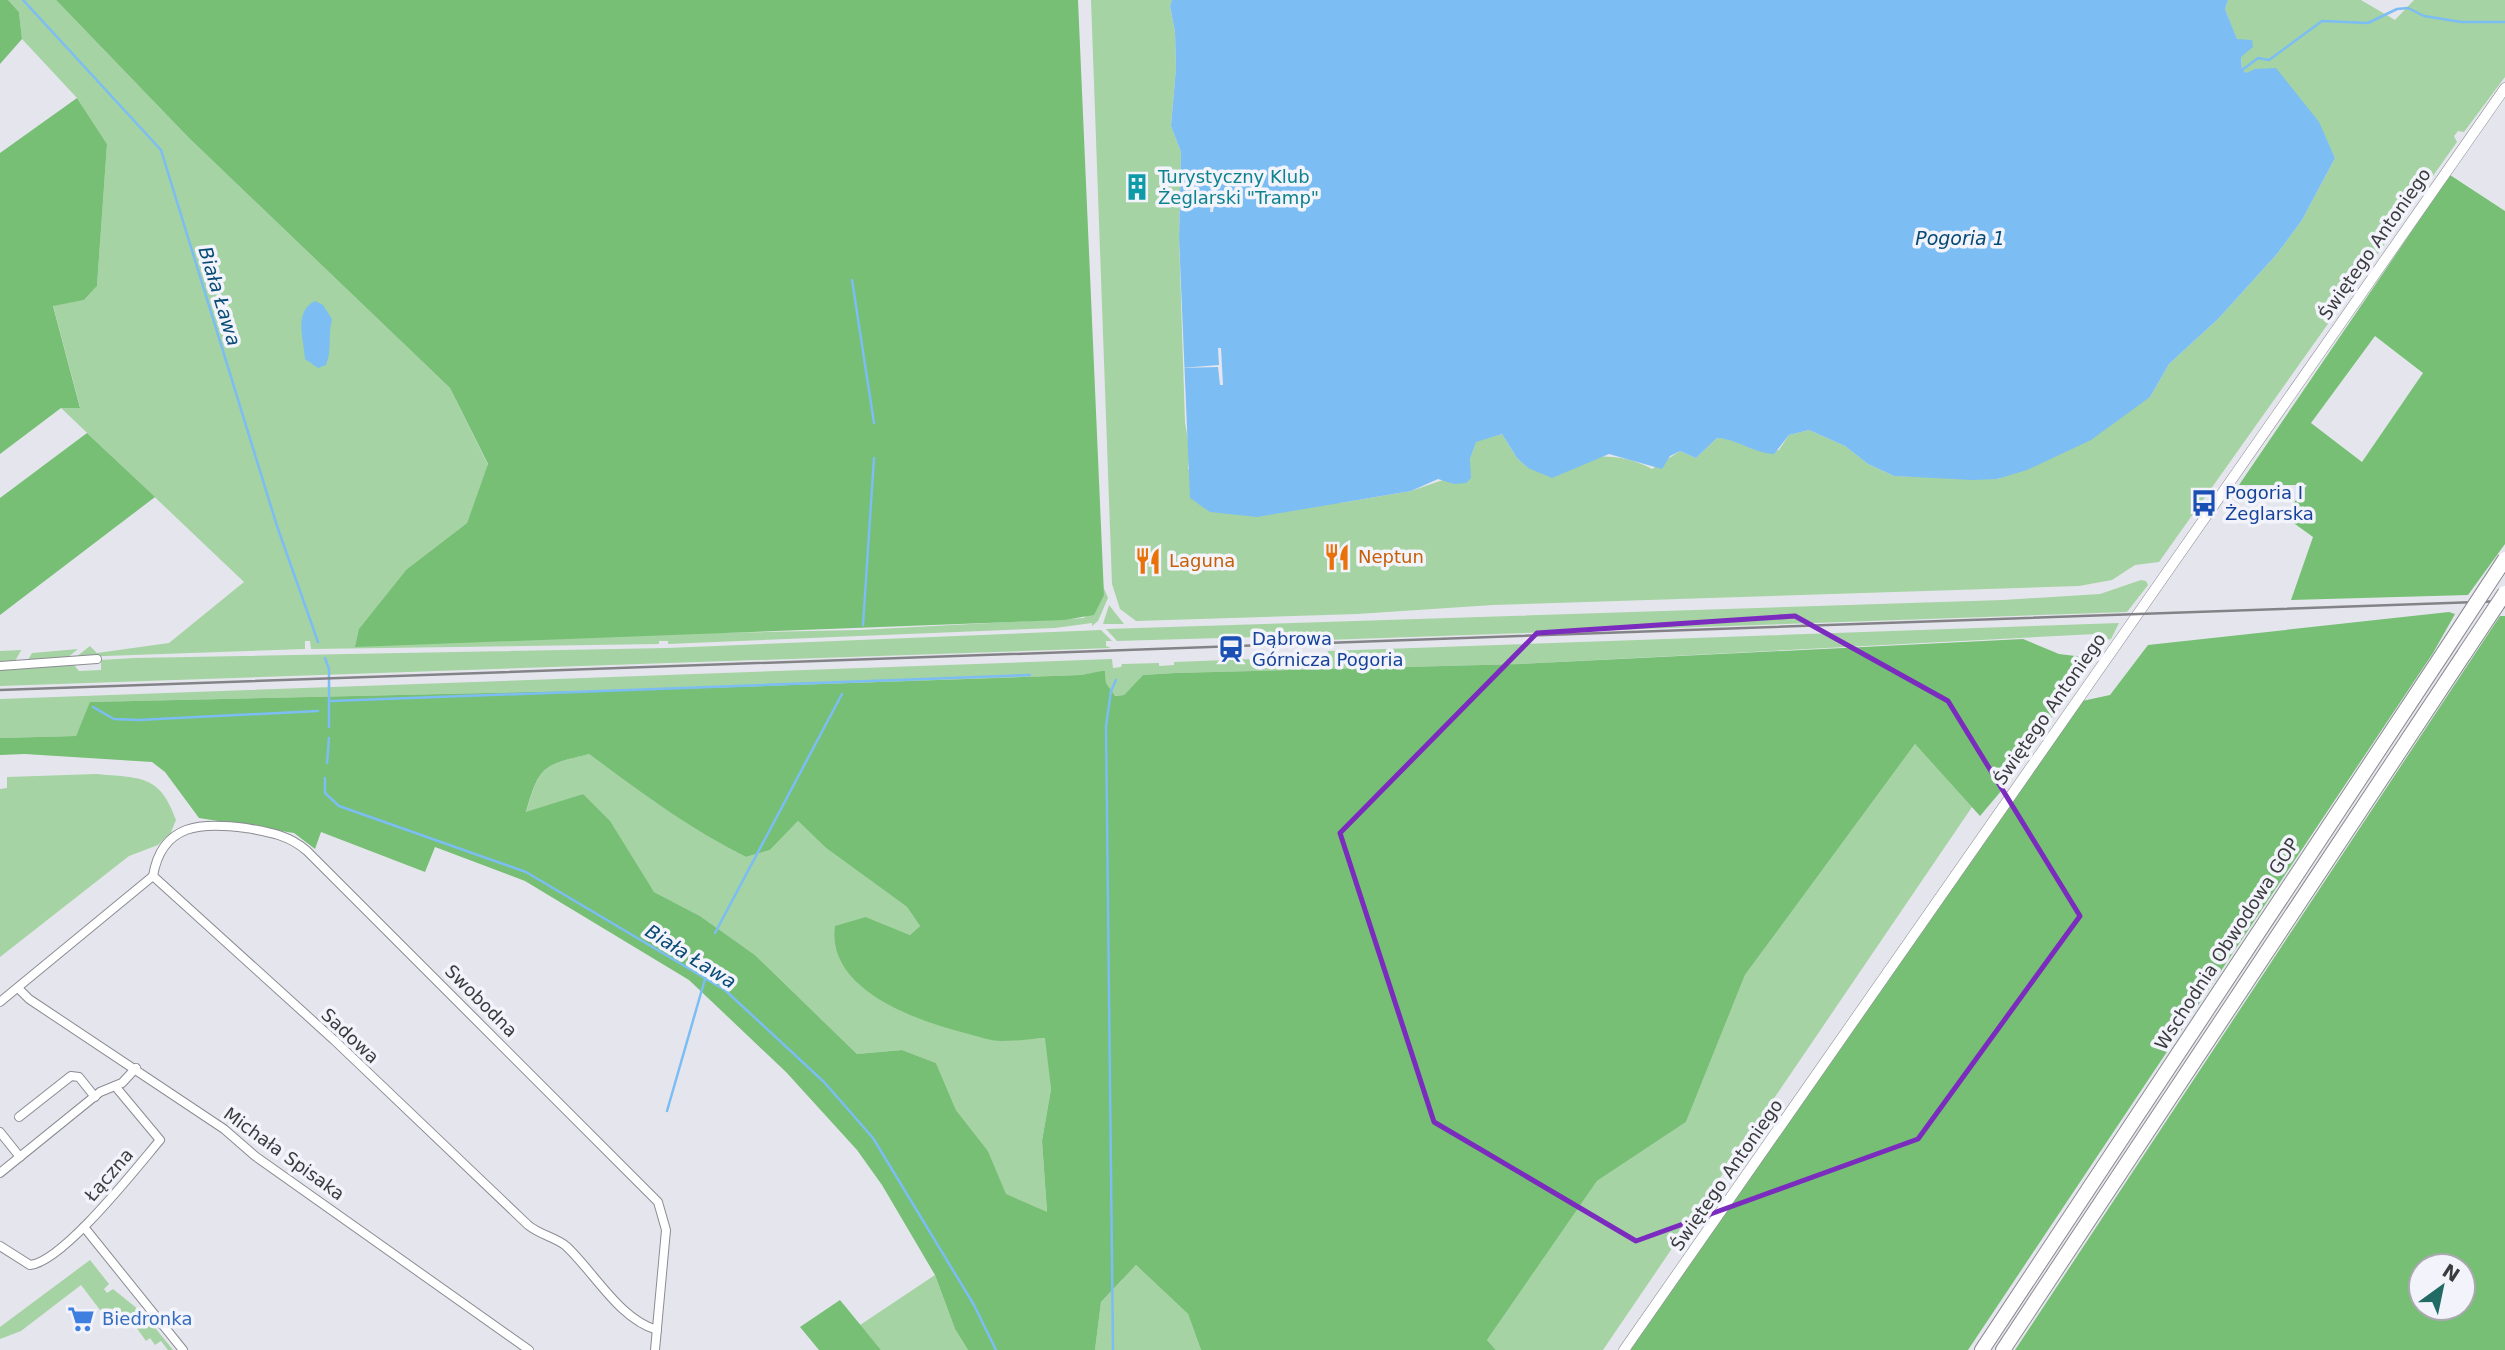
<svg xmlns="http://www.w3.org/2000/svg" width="2505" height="1350" viewBox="0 0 2505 1350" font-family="'DejaVu Sans',sans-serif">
<rect width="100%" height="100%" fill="#e5e6ed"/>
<g fill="#a6d3a3">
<polygon points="8,0 56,0 188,137 450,388 488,465 467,523 407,569 711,633 859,630 1084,618 1104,595 1103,586 1108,598 1098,621 1092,626 1092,623 1055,628 668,644 668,641 659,641 659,644 311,649 310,641 305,641 305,649 76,657 90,646 97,653 169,643 244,582 61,408 80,407 53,305 84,300 97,286 107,144 77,98 22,39 19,12"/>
<path d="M1091,0H1172L1170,6L1175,32L1176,68L1171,126L1181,152L1179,238L1185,422L1190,452L1188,469L1340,503L1411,491L1443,480L1470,459L1476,441L1502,434L1517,458L1528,468C1572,460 1611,446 1652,469L1680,451L1696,458L1717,438C1744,439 1748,455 1779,450L1789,435L1809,430L1845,446L1868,464L1894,476L1998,479L2150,397L2169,364L2218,319L2277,254L2302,220L2335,158L2326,139L2242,70L2241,56L2252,47V40H2237L2225,9L2228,0H2361L2395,20L2414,0H2505V77L2464,132L2458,131L2454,136L2457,142L2159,562L2135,565L2112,580L2079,586L1493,605L1357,614L1136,621L1120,609L1112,584Z"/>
<polygon points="2141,580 2146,581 2148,585 2127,612 1326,640 1325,635 1117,641 1106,629 2003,600 2100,594"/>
<polygon points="1109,605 1124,624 1103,624"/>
<polygon points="2119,623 2111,639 2097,642 2095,634 1521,664 1175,673 1143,675 1124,695 1114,696 1106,683 1105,671 1081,675 703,688 91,702 76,736 0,738 0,699 1112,659 1113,668 1121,667 1122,664 1159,663 1159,666 1174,665 1174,662 1327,656 1328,651"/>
<polygon points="1101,630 1112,641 1106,641 1106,646 1111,648 0,686 0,669 74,665 79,671 101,670 101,660 134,658 667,648"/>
<polygon points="23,647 15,661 0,662 0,651 21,650"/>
<polygon points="78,649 67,658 28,660 32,653"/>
<polygon points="1915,744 1972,807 1603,1350 1496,1350 1487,1340 1597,1181 1686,1122 1745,975"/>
<path d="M589,754C639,791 689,829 746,857L770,850L798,821L826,848L907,907L920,926L910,935L866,917L1000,1041L1046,1038L1051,1089L1042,1141L1047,1213L1006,1195L988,1151L956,1110L936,1063L902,1050L857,1054L755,955L700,916L654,892L583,794L526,813C539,766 543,765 589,754Z"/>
<path d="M96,774C140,778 160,774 176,820L171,832L158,845L129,856L0,957V789L7,788V777Z"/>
<polygon points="90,1260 109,1284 104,1289 107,1293 113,1289 144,1314 173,1350 168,1350 161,1341 155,1345 150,1338 146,1341 131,1320 127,1323 121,1315 110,1323 81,1285 21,1331 0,1339 0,1327"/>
<polygon points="1136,1265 1188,1314 1201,1350 1095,1350 1101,1302"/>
<polygon points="935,1275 955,1329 968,1350 881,1350 860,1325"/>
</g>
<g fill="#76bf74" fill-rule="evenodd">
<polygon points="0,0 8,0 19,12 22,39 0,64"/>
<polygon points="56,0 1078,0 1104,595 1094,615 1064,620 355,647 359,629 407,569 467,523 488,464 450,388 188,137"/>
<polygon points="77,98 107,144 97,286 84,300 53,306 80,408 61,408 0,454 0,153"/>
<path d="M2450,175L2505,211V544L2468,595L2291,600L2313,537L2284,516L2307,485H2239ZM2375,336L2423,373L2362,462L2311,423Z"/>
<polygon points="87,433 155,497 0,615 0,498"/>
<polygon points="2449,612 2455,614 2433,653 1968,1350 1630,1350 2082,701 2110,695 2148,645"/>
<path d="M2500,616H2505V1350H2015ZM2421,1266H2463V1308H2421Z"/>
<path d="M2023,639L2059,654L2092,658L2007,784L1980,816L1915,744L1745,975L1686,1122L1597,1181L1487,1340L1496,1350H1201L1188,1314L1136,1265L1101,1302L1095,1350H968L955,1329L935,1275L882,1185L857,1150L786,1072L689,980L525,881L435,847L425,872L321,832L315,849L294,833L199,818L165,772L152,762L25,754L0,755V738L76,736L90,702L703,688L1081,675L1102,671H1105L1106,683L1115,696L1124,695L1143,675L1175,673L1521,664ZM589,754C639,791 689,829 746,857L770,850L798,821L826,848L907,907L920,926L910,935L866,917L835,926C826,990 918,1021 965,1033C977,1036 990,1041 1002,1041C1016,1041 1031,1039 1045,1038L1051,1089L1042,1141L1047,1212L1006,1194L988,1151L956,1110L936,1063L902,1050L857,1054L755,955L700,916L654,892L610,821L583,794L526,812C539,765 544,765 589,754Z"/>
<polygon points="840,1300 881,1350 819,1350 800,1327"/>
</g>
<g fill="#7cbdf4">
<path d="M1172,0H2228L2225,9L2237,39L2252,40L2253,47L2241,57L2242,70L2246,73L2255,69L2276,68L2319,122L2335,158L2302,220L2277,254L2218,319L2169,364L2150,397L2091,440L2027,470L1997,479L1973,480L1894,476L1868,464L1845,446L1809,430L1789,435L1774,454C1753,453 1737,439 1717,438L1696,458L1680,451L1670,456L1662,469L1609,454L1552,478L1528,468L1517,458L1502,434L1476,442L1470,459L1471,478L1466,483L1454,484L1438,479L1411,491L1257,517L1210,512L1190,498L1179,238L1181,152L1171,126L1176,68L1175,32L1170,6Z"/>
<path d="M315,301L323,305L332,319C328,334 332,351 326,365L318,368L305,359C304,339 293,312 315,301Z"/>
</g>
<g fill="#e5e6ed">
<polygon points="1213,185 1217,186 1213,212 1210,212 1211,200 1178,195 1179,192 1211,197"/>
<polygon points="1218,348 1221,348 1223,385 1220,385 1218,367 1181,368 1219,365"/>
</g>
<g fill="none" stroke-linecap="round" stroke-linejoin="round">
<g stroke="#7cbdf4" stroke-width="2.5">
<polyline points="23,0 161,150 277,526 318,642"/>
<polyline points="2242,70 2258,58 2269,60 2322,21 2368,23 2397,9 2408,8 2424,16 2461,22 2505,22"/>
<polyline points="852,280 874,423"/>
<polyline points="863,625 874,458"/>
<polyline points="325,658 329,669 329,727"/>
<polyline points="331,701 1030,675"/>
<polyline points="93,707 114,719 138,720 318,711"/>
<polyline points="327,763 329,738"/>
<polyline points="325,778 325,793 339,806 526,872 725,990 824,1082 873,1138 974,1305 996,1350"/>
<polyline points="715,933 842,694"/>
<polyline points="667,1111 705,979"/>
<polyline points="1113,1350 1106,726 1111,691 1116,680"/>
</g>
<defs>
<g id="minor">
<polyline points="0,666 97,659"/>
<path d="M153,876C162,823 202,822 246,828C269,832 289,835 307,851L658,1202L666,1230L655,1350"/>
<path d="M153,876L334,1040L528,1225C540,1235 555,1237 566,1246C594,1272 619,1319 657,1330"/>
<polyline points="18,988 29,999 224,1129 255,1156 529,1350"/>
<polyline points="0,1002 153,876"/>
<polyline points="19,1117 71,1076 79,1077 95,1097"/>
<polyline points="0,1132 20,1157"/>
<polyline points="0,1173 100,1092 122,1083 136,1068"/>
<polyline points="84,1227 183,1350"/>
<path d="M0,1246L30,1265C63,1262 137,1167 160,1140L115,1086"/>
</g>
<polyline id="tertiary" points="1624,1350 2505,88"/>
<g id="motorway">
<polyline points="1982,1350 2444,652"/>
<polyline points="2003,1350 2465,653"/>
</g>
</defs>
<use href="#minor" stroke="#8b8c93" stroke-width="10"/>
<use href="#tertiary" stroke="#8b8c93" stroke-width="11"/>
<use href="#motorway" stroke="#8b8c93" stroke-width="16"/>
<use href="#minor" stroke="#fff" stroke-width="8"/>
<use href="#tertiary" stroke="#fff" stroke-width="10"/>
<use href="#motorway" stroke="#fff" stroke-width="14"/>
<polyline stroke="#828287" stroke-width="2.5" points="0,690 2505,601"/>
<defs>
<g id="motorway-bridge">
<polyline points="2444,652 2505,559"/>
<polyline points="2465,653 2505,593"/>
</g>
</defs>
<use href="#motorway-bridge" stroke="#8b8c93" stroke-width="16" stroke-linecap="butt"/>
<use href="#motorway-bridge" stroke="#fff" stroke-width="14"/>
</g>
<path fill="none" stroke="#7b2cbf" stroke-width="5" stroke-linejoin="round" d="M1795,616L1948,701L2080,916L1918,1139L1636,1241L1434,1122L1340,833L1537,633Z"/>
<defs>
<symbol id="building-bare" viewBox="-9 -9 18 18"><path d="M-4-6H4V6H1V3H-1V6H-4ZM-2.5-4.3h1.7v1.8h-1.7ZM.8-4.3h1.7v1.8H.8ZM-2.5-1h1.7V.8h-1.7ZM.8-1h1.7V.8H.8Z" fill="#0f9aa8" stroke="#f2f3fb" stroke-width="2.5" paint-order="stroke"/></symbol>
<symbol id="bus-bare" viewBox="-9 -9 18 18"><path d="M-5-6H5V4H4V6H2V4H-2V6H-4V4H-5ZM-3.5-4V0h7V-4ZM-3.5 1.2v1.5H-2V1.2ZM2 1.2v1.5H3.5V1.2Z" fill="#1a4fb4" stroke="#f2f3fb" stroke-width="2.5" paint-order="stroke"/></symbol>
<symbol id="restaurant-bare" viewBox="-9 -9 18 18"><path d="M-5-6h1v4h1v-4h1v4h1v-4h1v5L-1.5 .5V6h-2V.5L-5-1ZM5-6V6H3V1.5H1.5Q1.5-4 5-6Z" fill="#e8710a" stroke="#f2f3fb" stroke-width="2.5" paint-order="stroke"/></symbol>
<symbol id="station-bare" viewBox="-9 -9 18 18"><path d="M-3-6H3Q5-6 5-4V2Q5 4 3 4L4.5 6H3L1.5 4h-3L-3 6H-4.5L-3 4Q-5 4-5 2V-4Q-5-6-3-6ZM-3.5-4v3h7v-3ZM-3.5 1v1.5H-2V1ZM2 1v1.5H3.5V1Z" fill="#1a4fb4" stroke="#f2f3fb" stroke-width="2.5" paint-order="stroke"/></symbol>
<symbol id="supermarket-bare" viewBox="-9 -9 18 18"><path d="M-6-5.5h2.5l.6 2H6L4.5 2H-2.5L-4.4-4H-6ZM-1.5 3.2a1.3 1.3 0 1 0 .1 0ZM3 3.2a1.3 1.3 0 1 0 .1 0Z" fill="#3f7fe0" stroke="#f2f3fb" stroke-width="2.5" paint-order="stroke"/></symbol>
</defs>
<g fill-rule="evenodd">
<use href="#building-bare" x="1118" y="168" width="38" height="38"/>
<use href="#bus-bare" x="2185" y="484" width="38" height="38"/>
<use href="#restaurant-bare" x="1318" y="538" width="38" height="38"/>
<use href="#restaurant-bare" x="1129" y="542" width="38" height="38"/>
<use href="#station-bare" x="1212" y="630" width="38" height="38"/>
<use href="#supermarket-bare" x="62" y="1300" width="38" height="38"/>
</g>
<g text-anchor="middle" stroke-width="7" stroke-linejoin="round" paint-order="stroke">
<g font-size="18" fill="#0d838f" stroke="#f2f3fb" text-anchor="start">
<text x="1158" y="183">Turystyczny Klub<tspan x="1158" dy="21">Żeglarski "Tramp"</tspan></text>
</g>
<g font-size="18" fill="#3b3b3e" stroke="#f2f3fb">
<text transform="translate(2375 244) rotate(-55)" y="6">Świętego Antoniego</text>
<text transform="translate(2050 709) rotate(-55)" y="6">Świętego Antoniego</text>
<text transform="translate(2227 944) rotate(-57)" y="6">Wschodnia Obwodowa GOP</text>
<text transform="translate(481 1001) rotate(45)" y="6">Swobodna</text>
<text transform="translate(350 1036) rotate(43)" y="6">Sadowa</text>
<text transform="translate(284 1154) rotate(36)" y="6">Michała Spisaka</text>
<text transform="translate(109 1175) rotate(-49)" y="6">Łączna</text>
<text transform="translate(1727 1175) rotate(-55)" y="6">Świętego Antoniego</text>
</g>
<g font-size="18" fill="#164399" stroke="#f2f3fb" text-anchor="start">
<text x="2225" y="499">Pogoria I<tspan x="2225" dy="21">Żeglarska</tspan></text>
<text x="1252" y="645">Dąbrowa<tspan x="1252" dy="21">Górnicza Pogoria</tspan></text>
</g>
<g font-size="18" fill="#c56008" stroke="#f2f3fb" text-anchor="start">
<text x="1358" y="563">Neptun</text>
<text x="1169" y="567">Laguna</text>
</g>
<g font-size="18" fill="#366cbe" stroke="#f2f3fb" text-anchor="start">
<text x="102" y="1325">Biedronka</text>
</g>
<g font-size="19" font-style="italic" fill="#074a76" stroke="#f2f3fb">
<text x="1960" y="245">Pogoria 1</text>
<text transform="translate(220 296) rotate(73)" y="7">Biała Ława</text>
<text transform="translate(691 956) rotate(32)" y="7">Biała Ława</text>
</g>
</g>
<g transform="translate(2442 1287) rotate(33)"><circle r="33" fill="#f2f3fb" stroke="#a9a9af" stroke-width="2"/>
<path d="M0-5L12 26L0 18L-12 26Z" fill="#216b64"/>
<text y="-10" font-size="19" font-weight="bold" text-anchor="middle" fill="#3b3b3e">N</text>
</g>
</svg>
